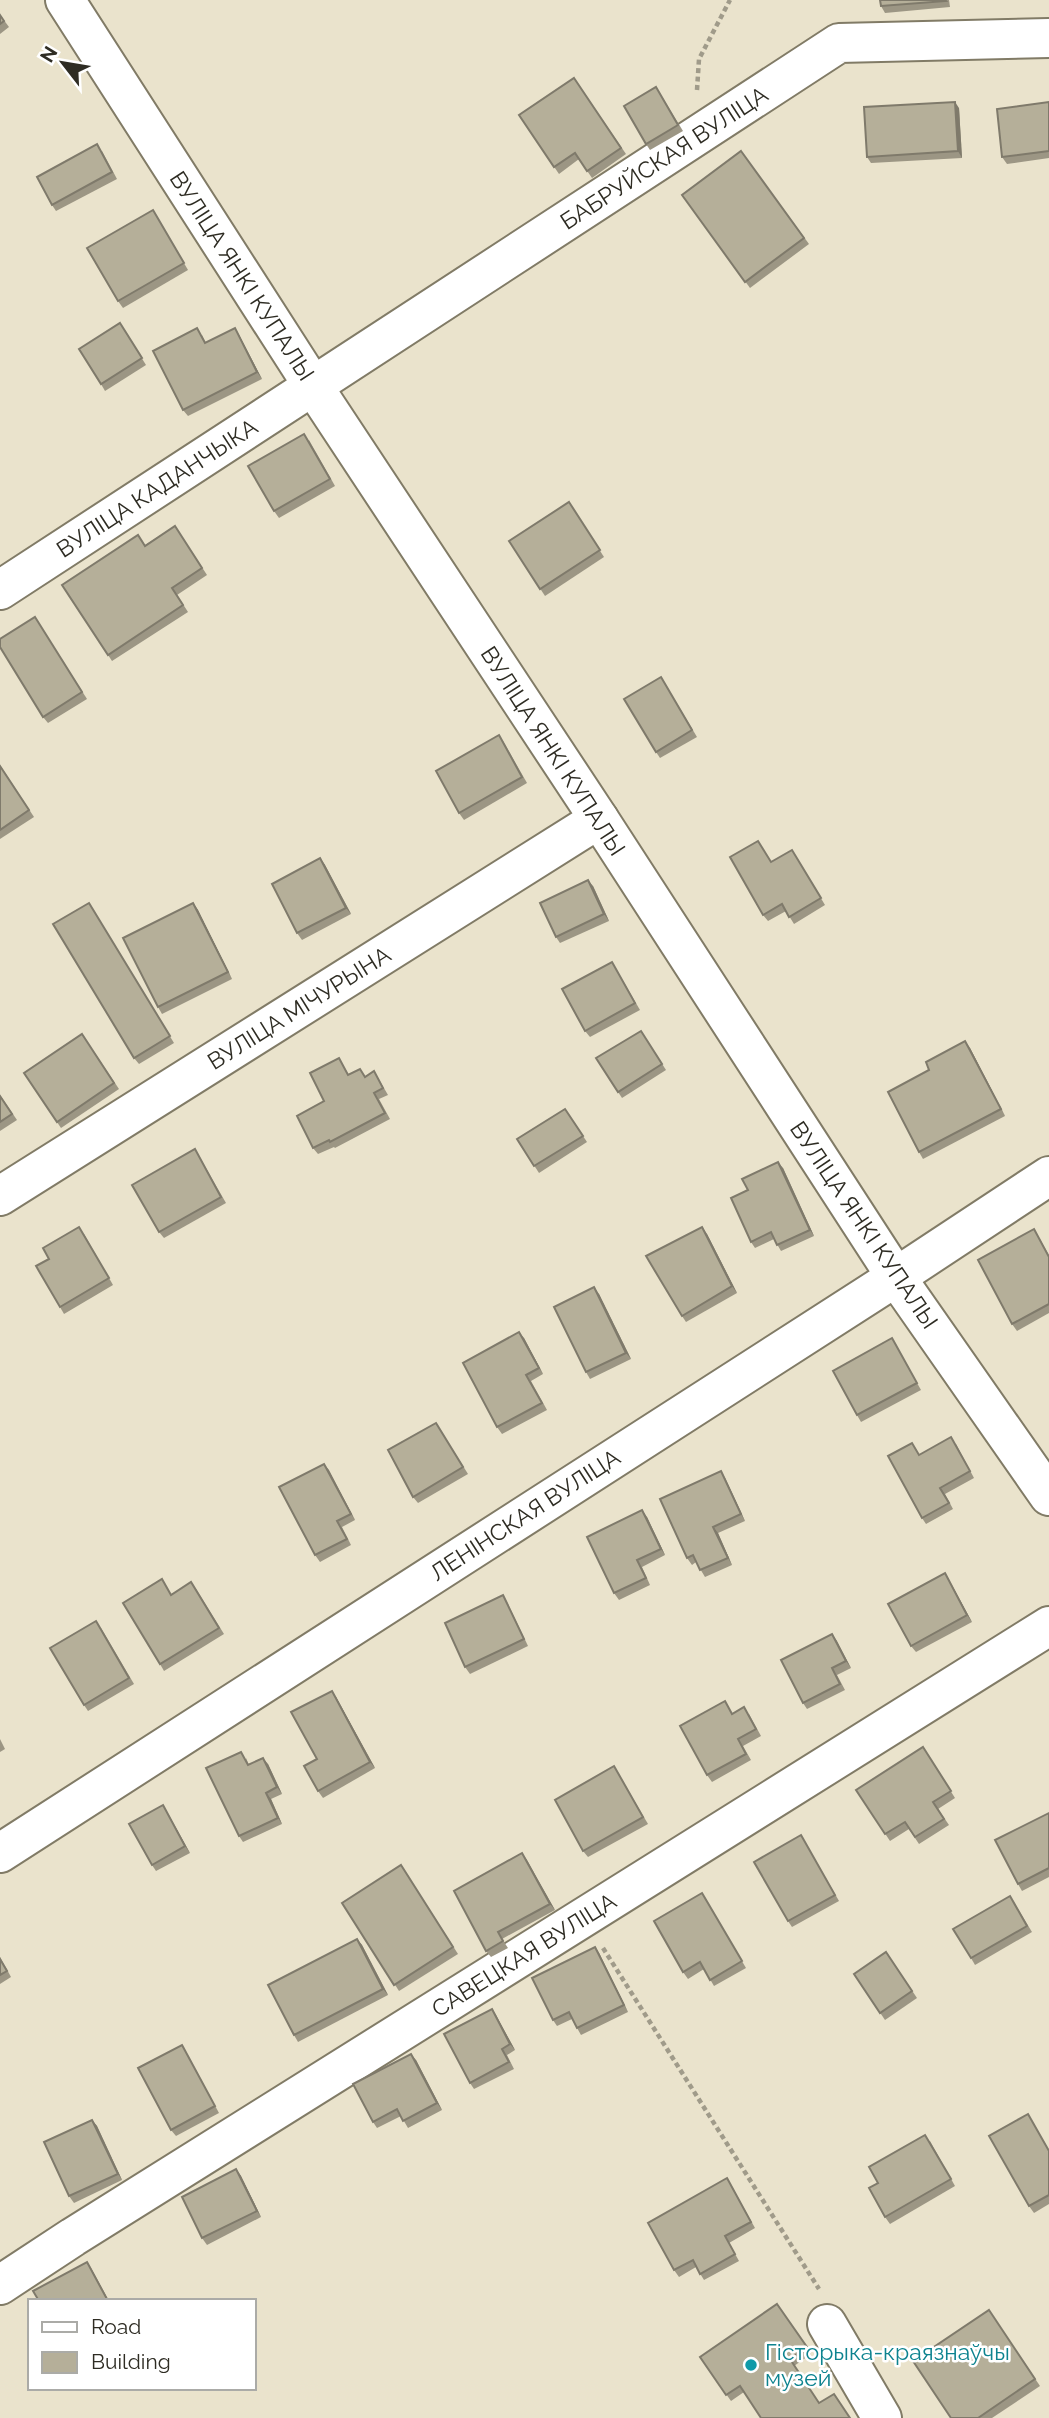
<svg xmlns="http://www.w3.org/2000/svg" width="1049" height="2418" viewBox="0 0 1049 2418" font-family="Raleway,sans-serif">
<rect width="100%" height="100%" fill="#eae3cc"/>
<g fill="none" stroke-linecap="round" stroke-linejoin="round">
<defs>
<g id="minor">
<polyline points="65,0 313,386 599,819 896,1277 1049,1496"/>
<polyline points="0,590 839,43 1049,38"/>
<polyline points="0,1196 599,819"/>
<polyline points="0,1853 896,1277 1049,1176"/>
<polyline points="0,2285 73,2237 1049,1626"/>
<polyline points="827,2324 882,2418"/>
</g>
</defs>
<use href="#minor" stroke="#817b66" stroke-width="42"/>
<g stroke="#a09b8a" stroke-width="4.5" stroke-dasharray="5 3.5" stroke-linecap="butt">
<polyline points="697,90 699,59 730,0"/>
<polyline points="603,1948 819,2289"/>
</g>
<use href="#minor" stroke="#fff" stroke-width="38"/>
</g>
<g fill="#9c9684">
<polygon points="880,0 949,0 950,7 885,13 881,6"/>
<polygon points="0,15 9,27 0,34"/>
<polygon points="574,78 626,154 592,178 579,159 559,174 519,115"/>
<polygon points="656,87 683,131 650,150 646,144"/>
<polygon points="1049,102 1049,158 1007,164 1002,157"/>
<polygon points="959,108 962,158 871,163 867,157"/>
<polygon points="102,151 117,179 56,211 52,205"/>
<polygon points="741,151 809,244 750,288 682,195"/>
<polygon points="153,210 188,270 123,308 118,301"/>
<polygon points="120,323 146,365 105,391 101,384"/>
<polygon points="202,335 206,343 239,335 262,379 188,416 183,410"/>
<polygon points="309,440 335,486 279,518 274,511"/>
<polygon points="569,502 604,557 545,596 509,541"/>
<polygon points="175,526 207,575 177,595 188,612 112,661 62,585 145,545"/>
<polygon points="35,617 87,699 48,723 43,717"/>
<polygon points="661,677 697,737 660,758 656,752"/>
<polygon points="503,741 527,783 464,820 459,813"/>
<polygon points="0,765 34,817 0,839"/>
<polygon points="762,847 771,862 792,850 825,905 794,924 786,911 768,921 763,915"/>
<polygon points="320,858 325,865 351,914 302,940 297,933"/>
<polygon points="593,886 609,921 560,943 556,937"/>
<polygon points="89,903 174,1043 139,1064 134,1058"/>
<polygon points="193,903 198,910 232,979 162,1014 158,1007"/>
<polygon points="612,962 640,1010 590,1037 585,1031"/>
<polygon points="641,1031 666,1070 622,1098 596,1058"/>
<polygon points="82,1034 119,1089 61,1128 24,1073"/>
<polygon points="970,1048 1005,1116 923,1159 919,1152"/>
<polygon points="343,1065 349,1075 366,1076 374,1071 388,1095 379,1099 390,1119 335,1148 334,1147 318,1154 313,1148 324,1101"/>
<polygon points="0,1095 17,1120 0,1131"/>
<polygon points="565,1109 587,1142 539,1173 517,1139"/>
<polygon points="195,1149 226,1203 164,1238 159,1232"/>
<polygon points="783,1168 814,1236 781,1251 774,1239 755,1248 751,1242 748,1190"/>
<polygon points="1034,1229 1049,1255 1049,1313 1017,1331 1012,1324"/>
<polygon points="84,1234 113,1285 64,1314 60,1307 49,1259"/>
<polygon points="707,1234 737,1293 686,1322 682,1316"/>
<polygon points="599,1294 631,1359 590,1379 586,1372"/>
<polygon points="524,1338 543,1374 531,1381 547,1410 502,1434 497,1427"/>
<polygon points="892,1338 921,1390 861,1422 857,1415"/>
<polygon points="436,1423 468,1474 418,1503 413,1497"/>
<polygon points="956,1444 974,1478 945,1494 953,1509 926,1524 922,1518 920,1454"/>
<polygon points="324,1464 355,1520 342,1527 351,1545 320,1562 315,1555"/>
<polygon points="725,1478 745,1521 718,1533 732,1565 705,1577 696,1562 692,1565 687,1558"/>
<polygon points="647,1517 665,1555 642,1567 650,1585 619,1600 614,1593"/>
<polygon points="949,1580 972,1622 916,1652 911,1646"/>
<polygon points="196,1589 224,1634 164,1671 160,1664 172,1594"/>
<polygon points="503,1595 507,1602 528,1646 470,1674 465,1667"/>
<polygon points="101,1628 134,1684 88,1711 84,1705"/>
<polygon points="832,1634 851,1668 837,1675 845,1690 807,1709 803,1703"/>
<polygon points="336,1697 375,1768 323,1798 318,1791 317,1759"/>
<polygon points="729,1708 732,1714 749,1714 761,1736 743,1746 751,1760 712,1782 707,1775"/>
<polygon points="0,1739 5,1749 0,1752"/>
<polygon points="923,1747 955,1798 938,1809 949,1825 919,1844 909,1829 890,1841 856,1790"/>
<polygon points="246,1758 249,1765 268,1764 282,1794 271,1799 282,1824 243,1842 239,1836"/>
<polygon points="618,1773 648,1824 588,1857 583,1851"/>
<polygon points="167,1812 190,1853 156,1871 152,1865"/>
<polygon points="1049,1813 1049,1877 1022,1891 1018,1884"/>
<polygon points="805,1842 839,1901 792,1927 788,1921"/>
<polygon points="522,1853 555,1910 502,1939 508,1948 491,1957 486,1951"/>
<polygon points="401,1865 458,1954 399,1991 342,1903"/>
<polygon points="702,1893 746,1968 714,1986 704,1969 688,1979 683,1972"/>
<polygon points="1010,1896 1032,1932 975,1965 971,1958"/>
<polygon points="357,1939 362,1945 388,1995 298,2042 294,2035"/>
<polygon points="595,1947 599,1953 628,2012 581,2035 572,2019 557,2026 553,2020"/>
<polygon points="886,1952 917,1998 885,2020 854,1974"/>
<polygon points="0,1957 11,1977 0,1984"/>
<polygon points="492,2009 515,2050 507,2055 514,2069 474,2089 470,2083"/>
<polygon points="186,2052 219,2113 176,2136 171,2130"/>
<polygon points="416,2060 442,2110 408,2128 401,2116 377,2128 373,2122"/>
<polygon points="1028,2114 1049,2150 1049,2204 1034,2213 1029,2206"/>
<polygon points="92,2120 97,2126 122,2180 74,2203 69,2196"/>
<polygon points="930,2141 955,2186 890,2224 885,2217 878,2183"/>
<polygon points="236,2169 241,2176 261,2217 207,2245 202,2238"/>
<polygon points="731,2185 755,2228 729,2243 739,2261 704,2280 696,2267 679,2277 674,2270"/>
<polygon points="777,2304 811,2354 794,2366 819,2403 851,2418 744,2392 731,2401 700,2357"/>
<polygon points="989,2310 1040,2386 992,2418 951,2418"/>
</g>
<g fill="#7f7a6b">
<polygon points="955,102 959,108 962,158 958,151"/>
<polygon points="235,328 239,335 262,379 257,372"/>
<polygon points="320,858 325,865 351,914 346,908"/>
<polygon points="588,880 593,886 609,921 604,914"/>
<polygon points="193,903 198,910 232,979 228,972"/>
<polygon points="965,1041 970,1048 1005,1116 1001,1109"/>
<polygon points="778,1162 783,1168 814,1236 810,1230"/>
<polygon points="702,1227 707,1234 737,1293 732,1286"/>
<polygon points="594,1287 599,1294 631,1359 626,1353"/>
<polygon points="519,1332 524,1338 543,1374 539,1368"/>
<polygon points="324,1464 329,1470 355,1520 351,1514"/>
<polygon points="721,1471 725,1478 745,1521 741,1514"/>
<polygon points="642,1510 647,1517 665,1555 661,1549"/>
<polygon points="713,1527 718,1533 732,1565 728,1558"/>
<polygon points="945,1573 949,1580 972,1622 967,1615"/>
<polygon points="832,1634 837,1641 851,1668 846,1661"/>
<polygon points="332,1691 336,1697 375,1768 370,1762"/>
<polygon points="263,1758 268,1764 282,1794 277,1787"/>
<polygon points="266,1793 271,1799 282,1824 278,1818"/>
<polygon points="163,1805 167,1812 190,1853 185,1846"/>
<polygon points="522,1853 527,1860 555,1910 550,1904"/>
<polygon points="357,1939 362,1945 388,1995 383,1989"/>
<polygon points="595,1947 599,1953 628,2012 624,2005"/>
<polygon points="492,2009 496,2015 515,2050 510,2044"/>
<polygon points="411,2054 416,2060 442,2110 437,2103"/>
<polygon points="92,2120 97,2126 122,2180 118,2174"/>
<polygon points="236,2169 241,2176 261,2217 257,2211"/>
<polygon points="87,2262 91,2268 109,2301 108,2301"/>
</g>
<g fill="#b5af99" stroke="#7f7a6b" stroke-width="2">
<polygon points="880,0 945,0 946,1 881,6"/>
<polygon points="0,15 4,21 0,24"/>
<polygon points="574,78 621,148 587,171 575,153 554,167 519,115"/>
<polygon points="656,87 678,125 646,144 624,106"/>
<polygon points="955,102 958,151 867,157 864,107"/>
<polygon points="1049,102 1049,151 1002,157 997,109"/>
<polygon points="97,144 112,172 52,205 37,177"/>
<polygon points="741,151 804,238 745,282 682,195"/>
<polygon points="153,210 184,263 118,301 87,248"/>
<polygon points="120,323 142,358 101,384 79,349"/>
<polygon points="197,328 205,343 235,328 257,372 183,410 153,351"/>
<polygon points="304,434 330,479 274,511 248,466"/>
<polygon points="569,502 600,550 540,589 509,541"/>
<polygon points="175,526 202,568 172,588 183,605 108,655 62,585 138,535 145,546"/>
<polygon points="35,617 82,692 43,717 0,647 0,639"/>
<polygon points="661,677 692,730 656,752 624,699"/>
<polygon points="499,735 522,777 459,813 436,771"/>
<polygon points="0,766 29,810 0,830"/>
<polygon points="758,841 771,862 792,850 821,898 789,917 782,904 763,915 730,857"/>
<polygon points="320,858 346,908 297,933 272,884"/>
<polygon points="588,880 604,914 556,937 540,903"/>
<polygon points="89,903 170,1036 134,1058 53,924"/>
<polygon points="193,903 228,972 158,1007 123,938"/>
<polygon points="612,962 635,1003 585,1031 562,989"/>
<polygon points="641,1031 662,1064 618,1092 596,1058"/>
<polygon points="82,1034 114,1083 57,1122 24,1073"/>
<polygon points="965,1041 1001,1109 919,1152 888,1092 929,1070 926,1062"/>
<polygon points="339,1058 348,1075 360,1069 365,1077 374,1071 383,1088 374,1093 385,1113 330,1142 329,1140 313,1148 297,1116 324,1101 310,1073"/>
<polygon points="0,1096 12,1114 0,1122"/>
<polygon points="565,1109 583,1136 534,1166 517,1139"/>
<polygon points="195,1149 221,1197 159,1232 132,1185"/>
<polygon points="778,1162 810,1230 777,1245 771,1232 751,1242 731,1198 748,1190 742,1179"/>
<polygon points="79,1227 109,1278 60,1307 36,1266 49,1259 43,1248"/>
<polygon points="702,1227 732,1286 682,1316 646,1256"/>
<polygon points="1034,1229 1049,1257 1049,1304 1012,1324 978,1260"/>
<polygon points="594,1287 626,1353 586,1372 554,1307"/>
<polygon points="519,1332 539,1368 526,1375 542,1403 497,1427 463,1363"/>
<polygon points="892,1338 917,1383 857,1415 833,1371"/>
<polygon points="436,1423 463,1467 413,1497 388,1450"/>
<polygon points="951,1437 970,1471 940,1488 949,1503 922,1518 888,1456 912,1443 919,1455"/>
<polygon points="324,1464 351,1514 337,1521 347,1539 315,1555 279,1487"/>
<polygon points="721,1471 741,1514 713,1527 728,1558 700,1570 693,1555 687,1558 660,1499"/>
<polygon points="642,1510 661,1549 637,1560 646,1578 614,1593 587,1537"/>
<polygon points="945,1573 967,1615 911,1646 888,1604"/>
<polygon points="162,1579 171,1595 191,1582 219,1628 160,1664 123,1603"/>
<polygon points="503,1595 524,1639 465,1667 445,1623"/>
<polygon points="96,1621 129,1678 84,1705 50,1648"/>
<polygon points="832,1634 846,1661 832,1668 840,1684 803,1703 781,1660"/>
<polygon points="332,1691 370,1762 318,1791 304,1766 317,1759 291,1712"/>
<polygon points="725,1701 732,1714 744,1707 756,1729 738,1739 746,1754 707,1775 680,1726"/>
<polygon points="923,1747 951,1791 933,1802 944,1819 915,1837 905,1822 885,1834 856,1790"/>
<polygon points="241,1752 248,1765 263,1758 277,1787 266,1793 278,1818 239,1836 206,1768"/>
<polygon points="614,1766 643,1817 583,1851 555,1800"/>
<polygon points="163,1805 185,1846 152,1865 129,1824"/>
<polygon points="1049,1813 1049,1868 1018,1884 995,1840"/>
<polygon points="801,1835 835,1895 788,1921 754,1862"/>
<polygon points="522,1853 550,1904 498,1932 503,1941 486,1951 454,1891"/>
<polygon points="401,1865 453,1947 394,1985 342,1903"/>
<polygon points="702,1893 742,1961 710,1980 700,1962 683,1972 654,1921"/>
<polygon points="1010,1896 1027,1926 971,1958 953,1929"/>
<polygon points="357,1939 383,1989 294,2035 268,1985"/>
<polygon points="595,1947 624,2005 577,2028 569,2012 553,2020 532,1978"/>
<polygon points="886,1952 912,1991 880,2013 854,1974"/>
<polygon points="0,1959 7,1971 0,1975"/>
<polygon points="492,2009 510,2044 502,2049 509,2062 470,2083 444,2034"/>
<polygon points="182,2045 215,2106 171,2130 138,2068"/>
<polygon points="411,2054 437,2103 403,2121 397,2109 373,2122 353,2084"/>
<polygon points="1028,2114 1049,2151 1049,2195 1029,2206 989,2136"/>
<polygon points="92,2120 118,2174 69,2196 44,2142"/>
<polygon points="925,2135 951,2179 885,2217 869,2188 878,2183 869,2167"/>
<polygon points="236,2169 257,2211 202,2238 182,2197"/>
<polygon points="727,2178 751,2222 725,2236 735,2254 700,2274 693,2260 674,2270 648,2223"/>
<polygon points="87,2262 108,2301 39,2301 33,2291"/>
<polygon points="777,2304 807,2347 790,2359 819,2403 834,2394 850,2418 761,2418 740,2386 726,2395 700,2357"/>
<polygon points="989,2310 1035,2379 978,2418 951,2418 913,2361"/>
</g>
<circle fill="#0f9aa8" stroke="#fff" stroke-width="2.5" cx="751" cy="2365" r="7"/>
<g text-anchor="middle" stroke-width="5" stroke-linejoin="round" paint-order="stroke">
<g font-size="23" fill="#2e2c23" stroke="#fff">
<text transform="translate(664 158) rotate(-33)" y="8">БАБРУЙСКАЯ ВУЛІЦА</text>
<text transform="translate(242 276) rotate(57)" y="8">ВУЛІЦА ЯНКІ КУПАЛЫ</text>
<text transform="translate(157 488) rotate(-33)" y="8">ВУЛІЦА КАДАНЧЫКА</text>
<text transform="translate(553 751) rotate(57)" y="8">ВУЛІЦА ЯНКІ КУПАЛЫ</text>
<text transform="translate(299 1008) rotate(-32)" y="8">ВУЛІЦА МІЧУРЫНА</text>
<text transform="translate(864 1225) rotate(56)" y="8">ВУЛІЦА ЯНКІ КУПАЛЫ</text>
<text transform="translate(525 1515) rotate(-33)" y="8">ЛЕНІНСКАЯ ВУЛІЦА</text>
<text transform="translate(524 1955) rotate(-32)" y="8">САВЕЦКАЯ ВУЛІЦА</text>
</g>
<g font-size="23" fill="#0d838f" stroke="#fff" text-anchor="start">
<text x="765" y="2360">Гісторыка-краязнаўчы<tspan x="765" dy="26">музей</tspan></text>
</g>
</g>
<rect x="28" y="2299" width="228" height="91" fill="#ffffff" stroke="#ababa7" stroke-width="2"/>
<rect x="42" y="2322" width="35" height="10" fill="#ffffff" stroke="#ababa7" stroke-width="2"/>
<text x="91" y="2334" font-size="21" fill="#2e2c23">Road</text>
<rect x="42" y="2352" width="35" height="21" fill="#b5af99" stroke="#ababa7" stroke-width="2"/>
<text x="91" y="2369" font-size="21" fill="#2e2c23">Building</text>
<g transform="translate(63 63) rotate(301)" stroke="#ffffff" stroke-width="5" paint-order="stroke">
<path d="M0-5L12 26L0 18L-12 26Z" fill="#2e2c23"/>
<text y="-10" font-size="19" font-weight="bold" text-anchor="middle" fill="#2e2c23">N</text>
</g>
</svg>
